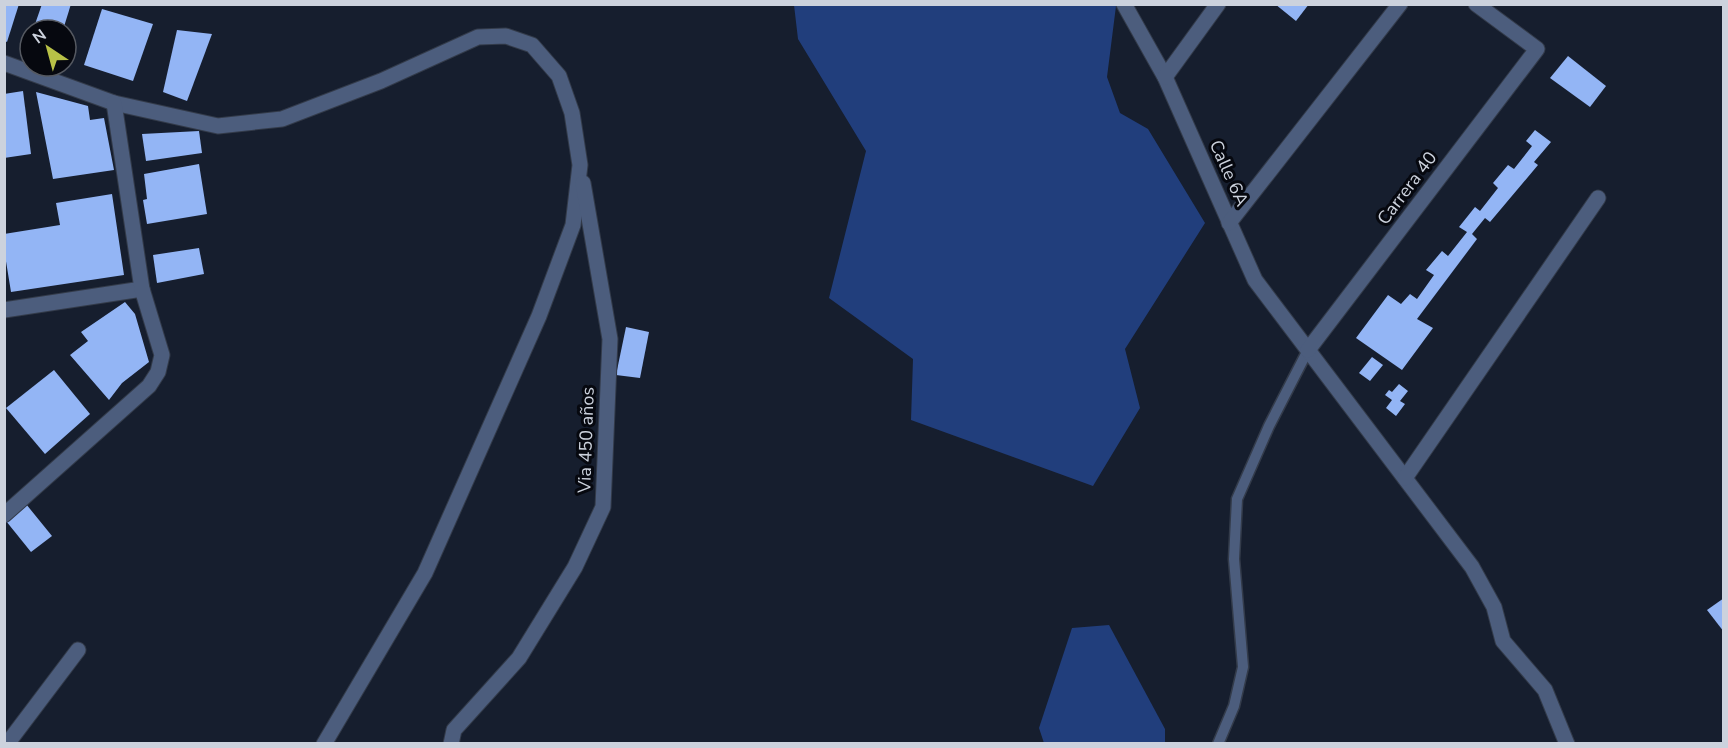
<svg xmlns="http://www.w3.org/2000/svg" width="1728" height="748" viewBox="0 0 1728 748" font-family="'Nunito Sans',sans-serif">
<rect width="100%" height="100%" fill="#161e2e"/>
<g fill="#213e7c">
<polygon points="1113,4 1116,6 1107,77 1120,113 1148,129 1205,223 1125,349 1140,408 1093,486 911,420 913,359 829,298 866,151 798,39 794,5"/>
<polygon points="1109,625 1165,729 1165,743 1044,743 1039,728 1072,628"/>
</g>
<g fill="#93b5f5">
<polygon points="5,4 19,4 7,42 5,41"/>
<polygon points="42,4 71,4 63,30 33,30"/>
<polygon points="1275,4 1309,4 1296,21"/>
<polygon points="102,9 153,24 133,81 84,65"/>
<polygon points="177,30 212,34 187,101 163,92"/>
<polygon points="30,41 30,57 25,55"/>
<polygon points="1568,56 1606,86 1590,107 1550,78"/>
<polygon points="23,91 31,154 4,158 4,94"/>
<polygon points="36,92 88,106 90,120 104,118 114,170 53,179"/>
<polygon points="1535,130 1551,142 1534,162 1538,165 1490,222 1485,218 1472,234 1477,239 1417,319 1433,328 1402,370 1356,338 1388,295 1401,304 1410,294 1417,299 1434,275 1426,270 1442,251 1448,256 1467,232 1459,227 1475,207 1480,211 1498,188 1493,183 1508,165 1514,169 1532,146 1526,141"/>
<polygon points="199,131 202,153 146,161 142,134"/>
<polygon points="199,164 207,214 147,224 143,200 147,199 144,174"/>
<polygon points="112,194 124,275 11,292 4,249 4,234 60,225 56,203"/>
<polygon points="199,248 204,274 157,283 153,255"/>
<polygon points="125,302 135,314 149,362 122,383 109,400 70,355 88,341 81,332"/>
<polygon points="626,327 649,332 640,378 616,375"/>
<polygon points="1372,357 1383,365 1370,381 1359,373"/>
<polygon points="54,370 90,414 45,454 6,408"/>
<polygon points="1399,384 1408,391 1400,401 1405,404 1396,416 1386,408 1392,400 1385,395 1389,390 1392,392"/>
<polygon points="26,504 52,536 31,552 6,521"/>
<polygon points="1724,598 1724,632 1707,610"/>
</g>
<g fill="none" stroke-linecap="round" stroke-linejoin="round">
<defs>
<polyline id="lane" points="1218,744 1234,706 1243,667 1234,559 1237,499 1269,426 1308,350"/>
<g id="street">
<polyline points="1124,4 1165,77 1255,280 1472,567 1494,607 1503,641 1545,690 1567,744"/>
<polyline points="4,63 114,103 218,126 282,119 381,81 478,37 506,36 532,45 559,76 572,113 580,165 573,225 539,316 425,573 324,744"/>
<polyline points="1165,77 1218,4"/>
<polyline points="1229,223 1400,4"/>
<polyline points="4,310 142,289"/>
<polyline points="1308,350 1537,49 1476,4"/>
<polyline points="1405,478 1598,198"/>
<polyline points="4,515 149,386 158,372 162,355 142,289 114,103"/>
<polyline points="7,744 78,650"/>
<polyline points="451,744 454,730 519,658 575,567 603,507 610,339 583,183"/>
</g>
</defs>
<use href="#lane" stroke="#333b4a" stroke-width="13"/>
<use href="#street" stroke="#333b4a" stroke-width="17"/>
<use href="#lane" stroke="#4c5d7d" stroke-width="10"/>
<use href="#street" stroke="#4c5d7d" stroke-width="15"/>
</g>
<g text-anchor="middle" stroke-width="6" stroke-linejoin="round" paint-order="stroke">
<g font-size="18" fill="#ccd2dd" stroke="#06080f">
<text transform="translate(1229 173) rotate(66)" y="6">Calle 6A</text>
<text transform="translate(1407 188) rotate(-53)" y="6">Carrera 40</text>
<text transform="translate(586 440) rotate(-88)" y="6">Via 450 años</text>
</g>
</g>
<rect width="1728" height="748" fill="none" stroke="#ccd2dd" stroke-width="12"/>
<g transform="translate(48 48) rotate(324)"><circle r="28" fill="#06080f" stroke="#555961" stroke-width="1.5"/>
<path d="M0-4.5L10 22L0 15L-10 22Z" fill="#b8c147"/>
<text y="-9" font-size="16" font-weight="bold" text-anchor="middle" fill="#ccd2dd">N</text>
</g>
</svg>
